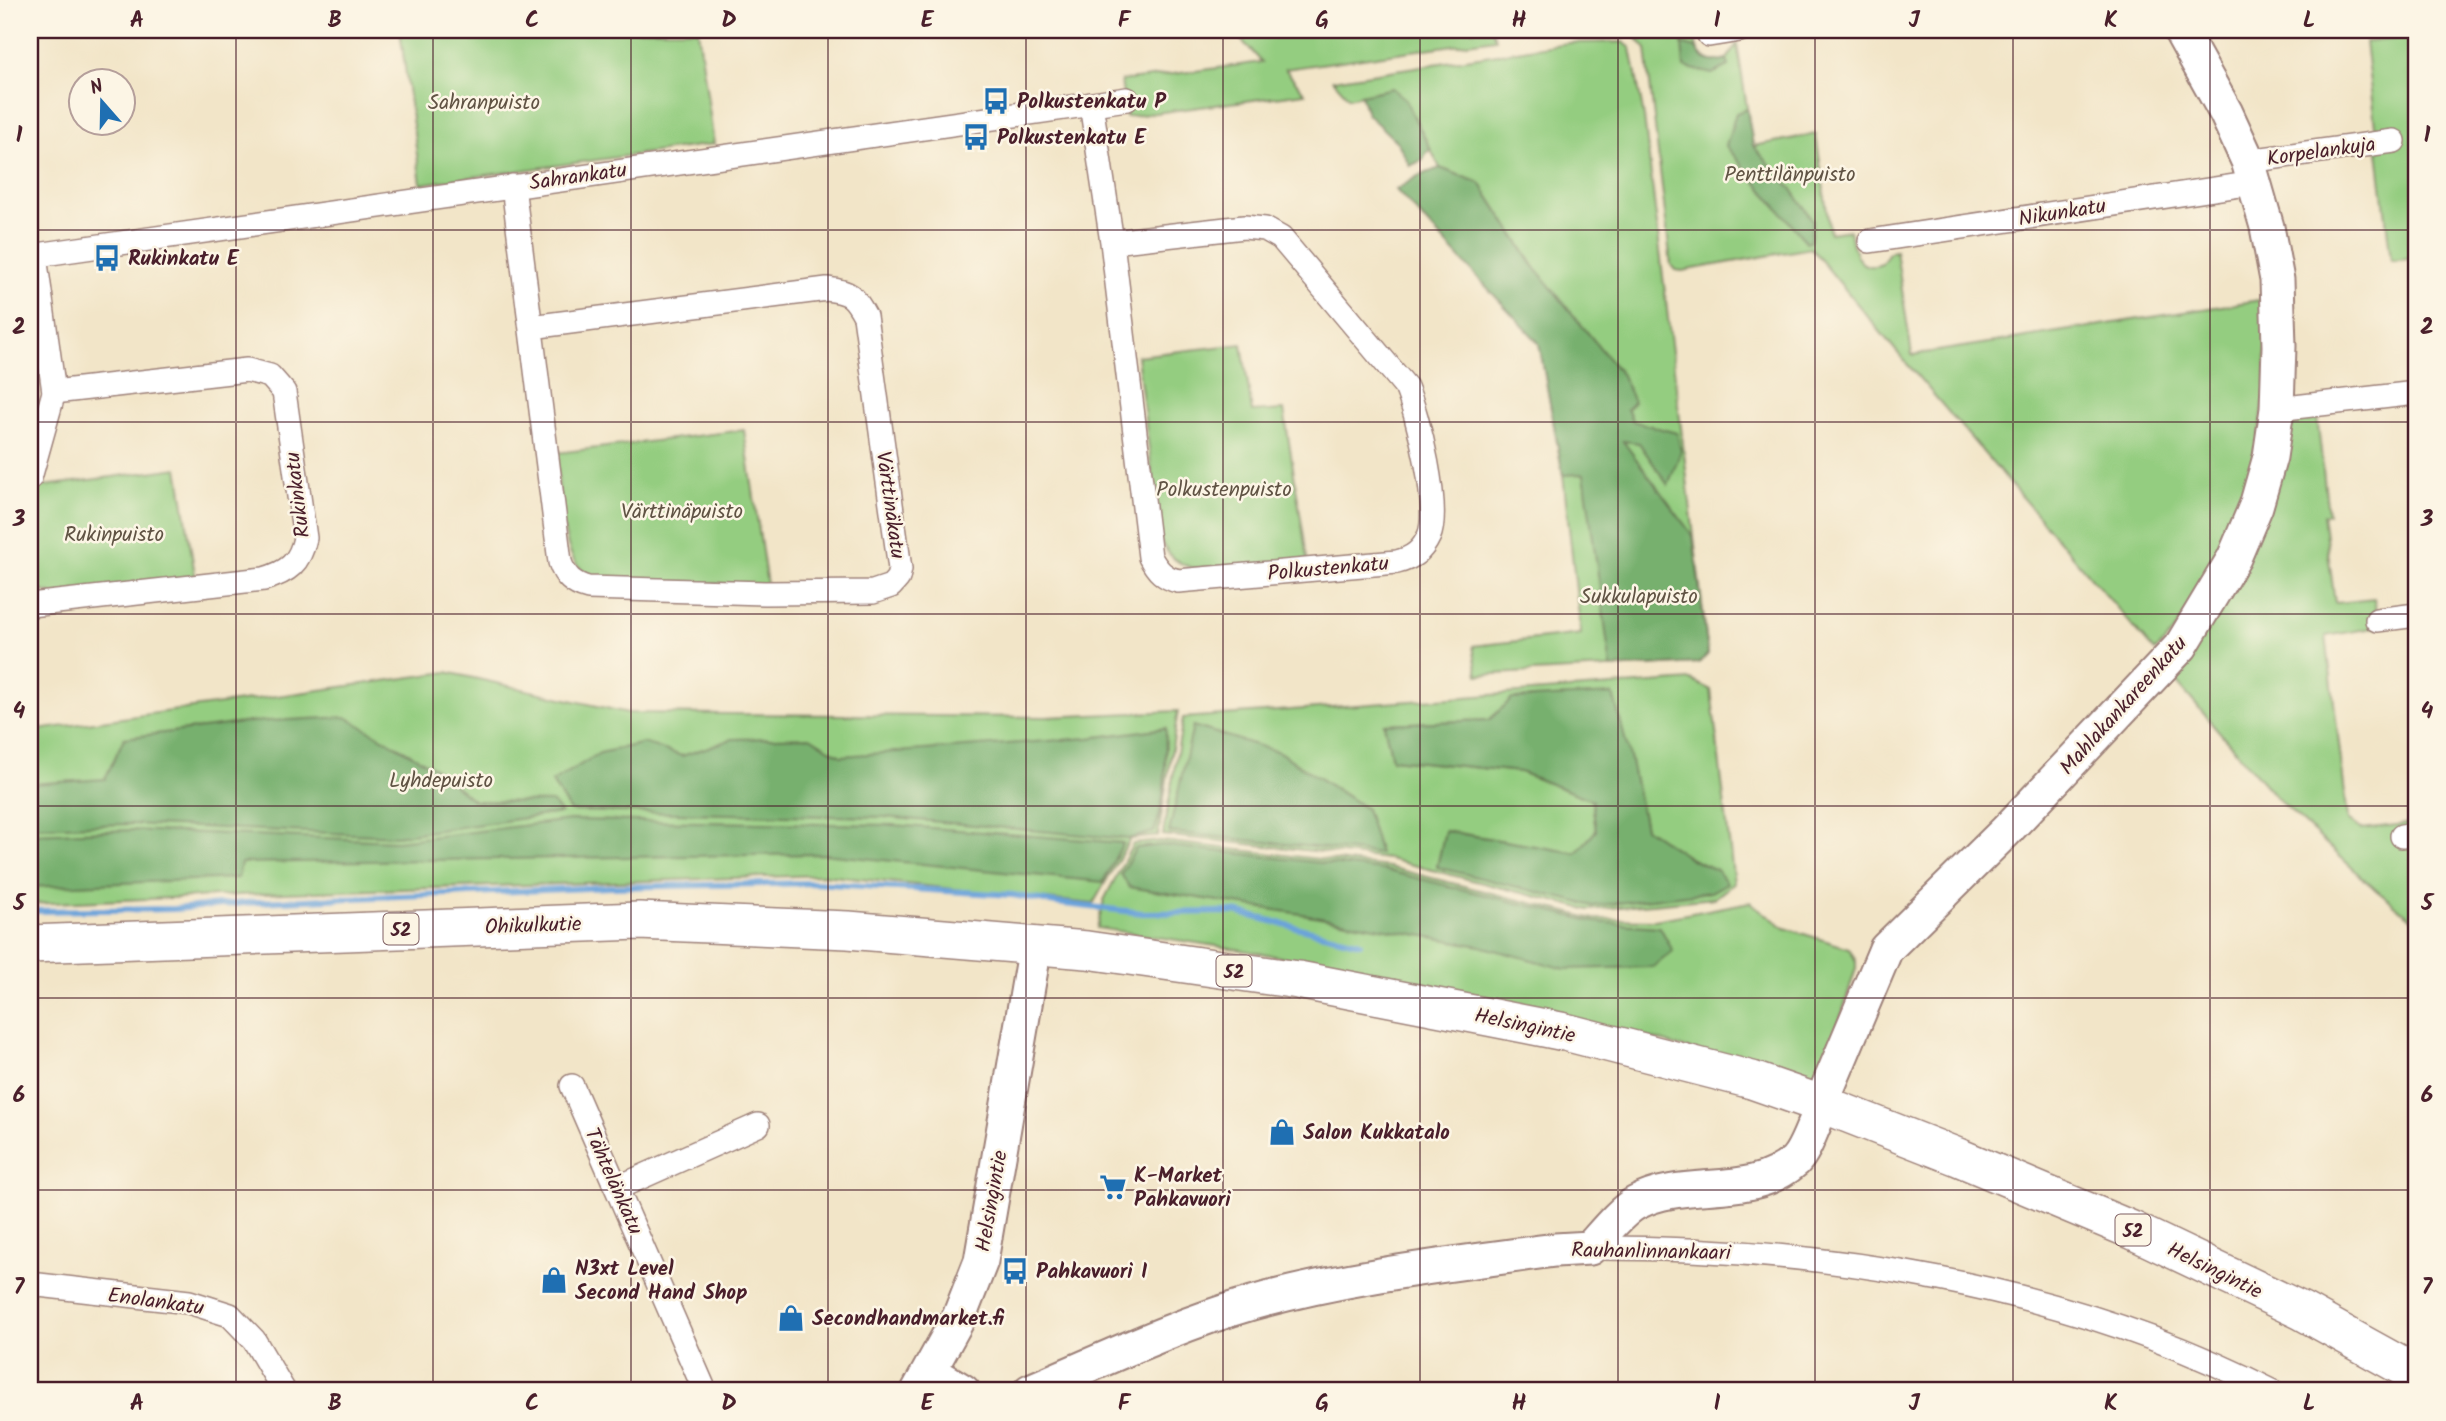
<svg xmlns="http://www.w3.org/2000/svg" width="2446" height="1421" viewBox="0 0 2446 1421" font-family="Kalam,sans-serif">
<rect width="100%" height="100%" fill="#fcf5e5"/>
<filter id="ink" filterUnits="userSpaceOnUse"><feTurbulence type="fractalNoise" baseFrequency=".0143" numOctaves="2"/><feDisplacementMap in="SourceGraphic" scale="14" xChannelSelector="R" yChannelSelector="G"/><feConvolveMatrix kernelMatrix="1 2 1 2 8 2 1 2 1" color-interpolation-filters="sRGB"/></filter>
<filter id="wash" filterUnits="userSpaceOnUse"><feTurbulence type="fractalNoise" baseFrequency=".00686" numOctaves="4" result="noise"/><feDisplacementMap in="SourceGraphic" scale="28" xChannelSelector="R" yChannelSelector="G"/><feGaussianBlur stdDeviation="1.57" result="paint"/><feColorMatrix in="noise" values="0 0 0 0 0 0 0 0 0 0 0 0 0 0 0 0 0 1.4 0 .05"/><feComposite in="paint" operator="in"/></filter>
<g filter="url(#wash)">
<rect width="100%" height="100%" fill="#f2e5c8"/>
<g fill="#94cd80" stroke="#6f7656" stroke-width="2" fill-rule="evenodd">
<polygon points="409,30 698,30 714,144 421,184 400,31"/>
<polygon points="1232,30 1492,30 1496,39 1285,69 1305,93 1126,117 1121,81 1262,62"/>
<path d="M1630,30H1692L1699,55L1713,62L1727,59L1737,44L1753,146L1816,134L1830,233L1850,230C1853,249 1857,274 1882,264L1889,252L1896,251L1912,355L2266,299V391L2253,469L2227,541L2175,631L2155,652L1902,358L1811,248L1682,271L1675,270L1671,265L1646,49Z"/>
<polygon points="2416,37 2416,258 2391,261 2365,42"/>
<polygon points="1623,42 1631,48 1644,117 1708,654 1699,663 1478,675 1473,646 1581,634 1563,475 1539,343 1623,441 1643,425 1632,421 1627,409 1480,183 1440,168 1405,99 1392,88 1349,98 1333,80 1567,43"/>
<path d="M1242,344L1252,412L1284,410L1308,564L1192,568C1177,563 1169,556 1161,542L1137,356Z"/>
<polygon points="2317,417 2328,514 2323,515 2335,603 2374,599 2379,627 2326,636 2348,819 2361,829 2416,823 2416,922 2376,890 2275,796 2171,676 2287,433 2295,423"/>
<path d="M744,430L767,585L596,580C590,576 583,572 578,566C560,545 559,482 556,453Z"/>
<polygon points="178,468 196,581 63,597 39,590 30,582 30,515 38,487"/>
<polygon points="447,672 628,713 1046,717 1178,711 1158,836 1130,839 1093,904 823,875 285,893 30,904 30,731"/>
<path d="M1691,680L1711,690L1734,883L1715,898L1589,910L1389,859L1163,835L1183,718ZM1489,720L1630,757L1645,828L1691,859L1717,870L1437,867L1445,831L1576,853L1596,831L1592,800L1520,772L1392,759L1384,724ZM1279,752L1366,809L1380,854Z"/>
<polygon points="1161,841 1388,867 1594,919 1655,920 1750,902 1785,928 1849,948 1856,961 1856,968 1819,1089 1647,1037 1400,978 1230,948 1097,928 1104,900 1133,844"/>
</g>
<g fill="#77b06e" stroke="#60684c" stroke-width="2">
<path d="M1682,44L1696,48C1702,61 1713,64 1727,59L1729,66L1712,74L1684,67Z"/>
<polygon points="1392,88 1405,99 1431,150 1427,152 1423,160 1410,166 1398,143 1367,114 1361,95"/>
<polygon points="1747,109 1753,146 1791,188 1813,221 1810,241 1806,242 1726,146 1736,113"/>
<polygon points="1440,168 1480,183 1532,264 1622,375 1634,402 1627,409 1632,421 1677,433 1681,451 1668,485 1639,443 1623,441 1693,536 1708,654 1699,663 1611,668 1584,474 1563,475 1539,343 1396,190 1418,176"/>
<polygon points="1613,694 1630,757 1645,828 1691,859 1717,870 1727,883 1711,892 1593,906 1437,867 1445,831 1576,853 1596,831 1592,800 1520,772 1392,759 1384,724 1489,720 1512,699"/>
<polygon points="346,717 433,767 474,801 552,802 561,813 396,836 129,824 30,827 30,784 105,779 124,738 250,722"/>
<polygon points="1193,726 1279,752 1366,809 1380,854 1169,832"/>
<path d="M1166,728C1165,763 1167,799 1154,832L1128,839L884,817L570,811L552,782L600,753L644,743L682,756L732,739L810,737L841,756L1088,738Z"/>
<polygon points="570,820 894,825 1123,843 1103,882 823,854 241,863 238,878 30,887 30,834 132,830 397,841"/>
<polygon points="1162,845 1384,870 1595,922 1660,927 1673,951 1653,967 1565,969 1480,946 1314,916 1129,887 1121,874 1136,848"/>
</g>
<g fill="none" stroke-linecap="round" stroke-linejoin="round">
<polyline stroke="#6ba3da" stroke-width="6" points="30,911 174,909 257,902 611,887 814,883 1013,895 1056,903 1143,913 1235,912 1360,943"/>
</g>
</g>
<g filter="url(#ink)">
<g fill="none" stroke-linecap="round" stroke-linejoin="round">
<defs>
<g id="street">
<polyline points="1709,35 1740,30"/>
<path d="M1091,104L1112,242L1150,557C1157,570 1164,578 1178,581L1397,562C1413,558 1422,551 1429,536C1441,509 1418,415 1406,387L1281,238L1265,229L1244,227L1112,242"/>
<polyline points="2248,161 2394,141"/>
<path d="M513,186L560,562C565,577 573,584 588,588L765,593L873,592L891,586L898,578L900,569L865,316C854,295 850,292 827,289L531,327"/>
<polyline points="1870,241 2254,183"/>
<polyline points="30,256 1127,99"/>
<polyline points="2277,409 2416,393"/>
<polyline points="30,478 54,392 35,256"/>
<path d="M30,605L264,579C288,572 300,563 305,538L284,392L270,376L247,370L54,392"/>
<polyline points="2377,620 2416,615"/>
<polyline points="2402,836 2416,834"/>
<polyline points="572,1086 705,1391"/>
<polyline points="617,1188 758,1125"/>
<path d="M1590,1248C1822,1247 2063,1284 2272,1391"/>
<polyline points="30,1284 189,1302 230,1315 254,1340 284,1391"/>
</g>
<g id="secondary">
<polyline points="1828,1087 1886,949 2006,831 2181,646 2234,558 2256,506 2270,457 2277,409 2279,346 2277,280 2267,227 2248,161 2226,113 2180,30"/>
<polyline points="930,1371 963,1391"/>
<polyline points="918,1391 959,1317 981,1261 1035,946"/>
<path d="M1030,1391C1103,1360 1176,1325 1252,1303C1351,1275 1453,1264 1555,1250L1590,1248C1602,1235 1621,1211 1636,1203C1686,1176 1750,1201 1795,1161C1804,1152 1810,1134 1815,1123"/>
</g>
<polyline id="primary" points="30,944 639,921 848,930 1087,950 1298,980 1565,1032 1752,1080 1838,1110 1958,1157 2132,1230 2302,1311 2416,1374"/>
</defs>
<use href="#street" stroke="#9e827a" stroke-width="26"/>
<use href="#secondary" stroke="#9e827a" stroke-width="37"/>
<use href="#primary" stroke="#9e827a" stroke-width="40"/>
<use href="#street" stroke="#fff" stroke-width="23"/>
<use href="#secondary" stroke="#fff" stroke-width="33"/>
<use href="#primary" stroke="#fff" stroke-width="37"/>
</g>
</g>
<path fill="none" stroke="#4a1f2b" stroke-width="2" stroke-opacity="0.55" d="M236,30V1391M433,30V1391M631,30V1391M828,30V1391M1026,30V1391M1223,30V1391M1420,30V1391M1618,30V1391M1815,30V1391M2013,30V1391M2210,30V1391M30,230H2416M30,422H2416M30,614H2416M30,806H2416M30,998H2416M30,1190H2416"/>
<defs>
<symbol id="bus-bare" viewBox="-9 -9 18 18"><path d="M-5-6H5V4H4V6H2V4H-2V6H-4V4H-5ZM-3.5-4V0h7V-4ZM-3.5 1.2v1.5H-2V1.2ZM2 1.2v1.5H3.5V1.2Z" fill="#1f6fb2" stroke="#fcf5e5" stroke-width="2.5" paint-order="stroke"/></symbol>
<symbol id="shop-bare" viewBox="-9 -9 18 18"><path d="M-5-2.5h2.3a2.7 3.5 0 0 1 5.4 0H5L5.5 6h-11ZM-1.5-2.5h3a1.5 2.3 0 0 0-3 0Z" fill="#1f6fb2" stroke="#fcf5e5" stroke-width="2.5" paint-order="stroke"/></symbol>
<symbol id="supermarket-bare" viewBox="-9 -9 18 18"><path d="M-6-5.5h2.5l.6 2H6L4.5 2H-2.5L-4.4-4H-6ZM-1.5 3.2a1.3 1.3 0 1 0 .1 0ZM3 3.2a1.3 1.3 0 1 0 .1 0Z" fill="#1f6fb2" stroke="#fcf5e5" stroke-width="2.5" paint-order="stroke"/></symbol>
</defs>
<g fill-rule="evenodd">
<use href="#bus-bare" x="977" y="82" width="38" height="38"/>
<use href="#bus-bare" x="957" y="118" width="38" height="38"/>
<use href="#bus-bare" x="88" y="239" width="38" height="38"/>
<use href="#shop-bare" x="1263" y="1113" width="38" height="38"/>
<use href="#supermarket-bare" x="1094" y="1168" width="38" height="38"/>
<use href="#bus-bare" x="996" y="1252" width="38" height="38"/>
<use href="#shop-bare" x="535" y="1261" width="38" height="38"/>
<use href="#shop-bare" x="772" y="1299" width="38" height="38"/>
</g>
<g text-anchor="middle" stroke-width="5" stroke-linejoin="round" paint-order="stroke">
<g fill="#fcf5e5" stroke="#7f5f63" stroke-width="2">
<rect x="383.5" y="913.5" width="35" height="31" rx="5"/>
<rect x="1216.5" y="955.5" width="35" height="31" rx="5"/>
<rect x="2115.5" y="1214.5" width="35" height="31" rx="5"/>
</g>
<g font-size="19" font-weight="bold" fill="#4a1f2b">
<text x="401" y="936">52</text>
<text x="1234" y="978">52</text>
<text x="2133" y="1237">52</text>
</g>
<g font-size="21" font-weight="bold" fill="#4a1f2b" stroke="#fcf5e5" text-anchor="start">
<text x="1017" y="108">Polkustenkatu P</text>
<text x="997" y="144">Polkustenkatu E</text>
<text x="128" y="265">Rukinkatu E</text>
<text x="1303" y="1139">Salon Kukkatalo</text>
<text x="1134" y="1182">K-Market<tspan x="1134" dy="24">Pahkavuori</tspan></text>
<text x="575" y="1275">N3xt Level<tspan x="575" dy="24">Second Hand Shop</tspan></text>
<text x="1036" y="1278">Pahkavuori I</text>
<text x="812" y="1325">Secondhandmarket.fi</text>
</g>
<g font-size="21" fill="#605344" stroke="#fcf5e5">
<text x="484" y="109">Sahranpuisto</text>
<text x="1790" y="181">Penttilänpuisto</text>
<text x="1224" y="496">Polkustenpuisto</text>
<text x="682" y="518">Värttinäpuisto</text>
<text x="114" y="541">Rukinpuisto</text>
<text x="1639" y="603">Sukkulapuisto</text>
<text x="441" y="787">Lyhdepuisto</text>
</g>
<g font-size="21" fill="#4a1f2b" stroke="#fcf5e5">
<text transform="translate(2321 151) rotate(-8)" y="7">Korpelankuja</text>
<text transform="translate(578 176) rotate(-8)" y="7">Sahrankatu</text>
<text transform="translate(2062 212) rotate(-9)" y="7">Nikunkatu</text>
<text transform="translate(297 495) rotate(-97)" y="7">Rukinkatu</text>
<text transform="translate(891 505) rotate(82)" y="7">Värttinäkatu</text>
<text transform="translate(1328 568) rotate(-5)" y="7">Polkustenkatu</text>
<text transform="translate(2123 705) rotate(-48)" y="7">Mahlakankareenkatu</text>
<text transform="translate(533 925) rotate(-2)" y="7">Ohikulkutie</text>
<text transform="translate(1525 1025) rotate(12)" y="7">Helsingintie</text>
<text transform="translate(614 1181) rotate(66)" y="7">Tähtelänkatu</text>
<text transform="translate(991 1201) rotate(-80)" y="7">Helsingintie</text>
<text transform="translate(1651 1251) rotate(1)" y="7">Rauhanlinnankaari</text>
<text transform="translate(2215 1270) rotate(26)" y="7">Helsingintie</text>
<text transform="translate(156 1301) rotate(8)" y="7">Enolankatu</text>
</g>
</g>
<rect width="2446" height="1421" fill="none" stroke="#fcf5e5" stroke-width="77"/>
<g transform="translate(102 102) rotate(340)"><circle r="33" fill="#fcf5e5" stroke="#b59f9b" stroke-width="2"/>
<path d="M0-5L12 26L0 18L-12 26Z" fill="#1f6fb2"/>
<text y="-10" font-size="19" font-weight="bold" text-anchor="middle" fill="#4a1f2b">N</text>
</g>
<rect x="38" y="38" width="2370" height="1344" fill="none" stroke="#4a1f2b" stroke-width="2.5"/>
<g font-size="23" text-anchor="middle" font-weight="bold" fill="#4a1f2b">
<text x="137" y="27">A</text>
<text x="335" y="27">B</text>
<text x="532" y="27">C</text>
<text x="729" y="27">D</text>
<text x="927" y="27">E</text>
<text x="1124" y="27">F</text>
<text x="1322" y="27">G</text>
<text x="1519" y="27">H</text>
<text x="1717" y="27">I</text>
<text x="1914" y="27">J</text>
<text x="2111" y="27">K</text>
<text x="2309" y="27">L</text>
<text x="19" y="142">1</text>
<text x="2427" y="142">1</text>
<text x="19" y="334">2</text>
<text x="2427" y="334">2</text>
<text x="19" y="526">3</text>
<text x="2427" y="526">3</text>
<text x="19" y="718">4</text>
<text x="2427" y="718">4</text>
<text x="19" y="910">5</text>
<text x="2427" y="910">5</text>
<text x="19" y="1102">6</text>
<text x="2427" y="1102">6</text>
<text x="19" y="1294">7</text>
<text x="2427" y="1294">7</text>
<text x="137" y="1410">A</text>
<text x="335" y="1410">B</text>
<text x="532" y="1410">C</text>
<text x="729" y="1410">D</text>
<text x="927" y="1410">E</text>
<text x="1124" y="1410">F</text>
<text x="1322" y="1410">G</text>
<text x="1519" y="1410">H</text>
<text x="1717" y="1410">I</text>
<text x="1914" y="1410">J</text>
<text x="2111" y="1410">K</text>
<text x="2309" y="1410">L</text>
</g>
</svg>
